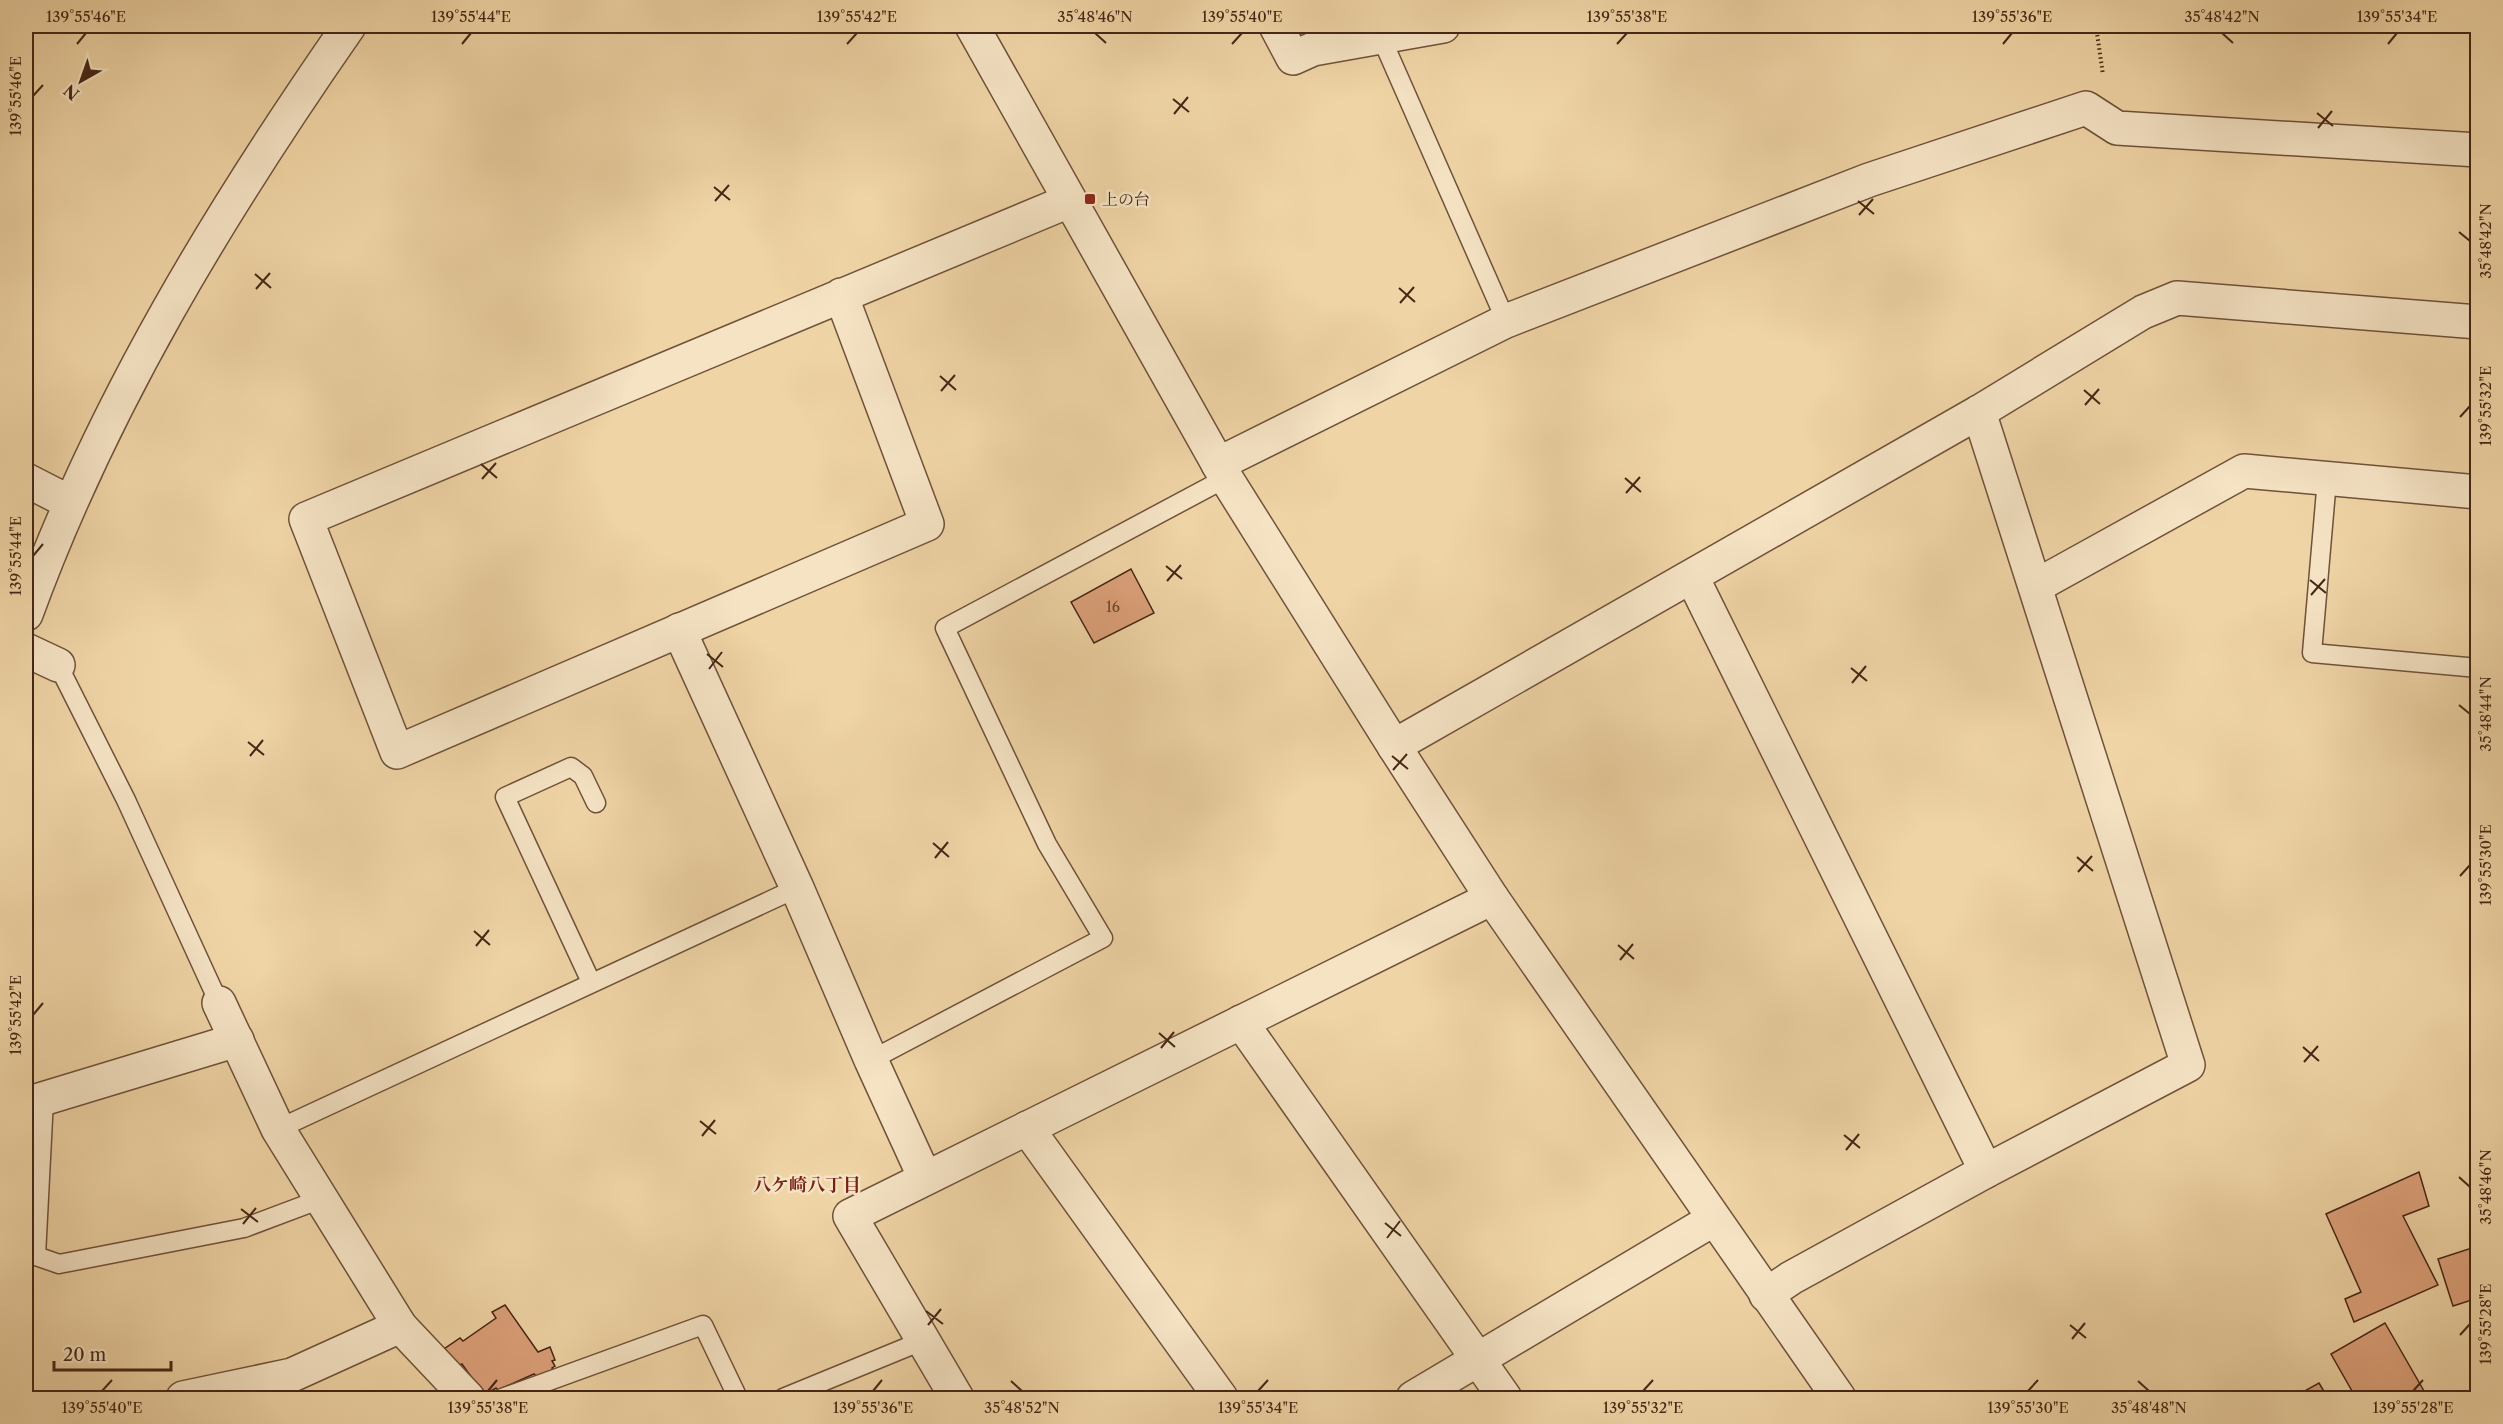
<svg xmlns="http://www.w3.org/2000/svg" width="2503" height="1424" viewBox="0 0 2503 1424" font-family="'Libre Caslon Text','Noto Serif JP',serif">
<rect width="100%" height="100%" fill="#efd4a5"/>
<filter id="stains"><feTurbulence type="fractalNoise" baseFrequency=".00333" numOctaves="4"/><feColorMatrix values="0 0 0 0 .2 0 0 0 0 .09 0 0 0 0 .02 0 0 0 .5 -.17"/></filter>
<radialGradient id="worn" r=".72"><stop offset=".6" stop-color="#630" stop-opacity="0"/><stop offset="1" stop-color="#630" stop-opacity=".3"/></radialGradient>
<g fill="#dca079" stroke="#442616" stroke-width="1.5">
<polygon points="1131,569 1154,613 1094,643 1071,602"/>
<polygon points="2419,1172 2429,1206 2403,1216 2438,1285 2354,1322 2345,1299 2361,1292 2326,1214"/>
<polygon points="2478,1246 2478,1298 2453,1306 2438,1259"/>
<polygon points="505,1305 538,1352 550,1347 555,1360 552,1361 555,1366 552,1368 553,1371 537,1377 534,1374 498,1390 496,1388 484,1395 462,1364 457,1366 444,1349 460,1338 463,1341 496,1318 492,1312"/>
<polygon points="2385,1323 2428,1398 2356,1398 2331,1354"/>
<polygon points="2319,1383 2328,1398 2292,1398"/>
</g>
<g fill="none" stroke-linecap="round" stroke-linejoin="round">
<defs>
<g id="service">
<polyline points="1381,37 1506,321"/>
<polyline points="2327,479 2312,653 2478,668"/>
<polyline points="58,665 126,800 219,1003"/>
<polyline points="591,982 505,797 571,767 583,776 596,803"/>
<polyline points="871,1060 1103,938 1047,844 945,628 1226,478"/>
<polyline points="44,1099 36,1256 59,1264 244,1228 321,1199"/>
<polyline points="278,1129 797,888"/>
<polyline points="502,1398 703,1325 738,1398"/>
<polyline points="783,1398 922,1341"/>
</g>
<g id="minor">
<polyline points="1276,26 1293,58 1313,49 1443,26"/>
<polyline points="841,295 927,524 397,752 306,519 1069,201"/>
<polyline points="1218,464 1506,321 1869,180 2086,108 2117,128 2478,150"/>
<polyline points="26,480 69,502"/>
<polyline points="1692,577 1986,1171"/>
<polyline points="2036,586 2244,471 2478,492"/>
<polyline points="679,630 797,888 871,1060 925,1178"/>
<polyline points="26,650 58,665"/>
<polyline points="1394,746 1979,412 2143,312 2177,298 2478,322"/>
<polyline points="219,1003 278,1129 400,1326 468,1398"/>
<polyline points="1241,1022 1505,1398"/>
<polyline points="26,1104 237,1040"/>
<polyline points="1027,1128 1221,1398"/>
<polyline points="1766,1295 1791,1278 1986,1171 2188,1065 1979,412"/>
<polyline points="183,1398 292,1375 400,1326"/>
<polyline points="957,1398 850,1216 1492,898"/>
<polyline points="1413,1398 1714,1219"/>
</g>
<g id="tertiary">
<polyline points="972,26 1226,478 1394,746 1492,898 1839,1398"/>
<path d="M26,614C103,403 221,210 349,26"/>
</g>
</defs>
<use href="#service" stroke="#6f523a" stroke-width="21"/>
<use href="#minor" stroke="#6f523a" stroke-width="36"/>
<use href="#tertiary" stroke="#6f523a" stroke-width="36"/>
<polyline stroke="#442616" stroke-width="4" stroke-dasharray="1.5 3" stroke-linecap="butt" points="2096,26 2103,75"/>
<use href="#service" stroke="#f5e3c4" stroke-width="18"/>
<use href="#minor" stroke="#f5e3c4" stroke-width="33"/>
<use href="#tertiary" stroke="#f5e3c4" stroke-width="33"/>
</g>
<path fill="none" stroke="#442616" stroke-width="2" d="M1095,33L1106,43M2222,33L2233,43M77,44L86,33M462,44L471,33M847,44L857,33M1232,44L1242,33M1617,44L1627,33M2003,44L2012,33M2388,44L2397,33M33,96L43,85M1173,99L1189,112M2317,113L2333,126M1174,114L1188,97M2318,128L2332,111M714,187L730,200M715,201L729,185M1858,201L1874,214M1859,215L1873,199M2459,232L2470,241M255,274L271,288M1399,288L1415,302M256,289L270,273M1400,303L1414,287M940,376L956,390M2084,390L2100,404M941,391L955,375M2085,405L2099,389M2460,417L2470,406M481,464L497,478M1625,478L1641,492M482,479L496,463M1626,493L1640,477M33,556L43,544M1166,566L1182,579M2310,580L2326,593M1167,581L1181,565M2311,595L2325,579M707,654L723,667M1851,668L1867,681M709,669L722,652M1852,683L1866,666M2459,705L2470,714M248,742L264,755M250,756L263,740M1392,756L1408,769M1393,770L1407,754M933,843L949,857M2077,857L2093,871M935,858L948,842M2078,872L2092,856M2460,876L2470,865M474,931L490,945M1618,945L1634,959M476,946L489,930M1620,960L1633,944M33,1015L43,1003M1159,1033L1175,1047M2303,1047L2319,1061M1161,1048L1174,1032M2304,1062L2318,1046M700,1121L716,1134M1844,1135L1860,1148M702,1136L715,1120M1846,1150L1859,1134M2459,1177L2470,1187M241,1209L258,1222M1385,1223L1401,1236M243,1224L256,1208M1387,1238L1400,1221M926,1311L943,1324M928,1325L941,1309M2070,1325L2086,1338M2460,1335L2470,1324M2072,1339L2085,1323M1011,1381L1022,1391M2138,1381L2149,1391M102,1391L112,1380M488,1391L497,1380M873,1391L882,1380M1258,1391L1268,1380M1643,1391L1653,1380M2028,1391L2038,1380M2413,1391L2423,1380"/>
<rect fill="#8f2418" stroke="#f5e3c4" stroke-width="2" x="1084" y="193" width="12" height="12" rx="3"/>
<g text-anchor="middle" stroke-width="5" stroke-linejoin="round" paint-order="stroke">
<g font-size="14" fill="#6a442f">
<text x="1113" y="612">16</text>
</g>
<g font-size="16" fill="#442616" stroke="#f5e3c4" text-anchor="start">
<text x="1102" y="205">上の台</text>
</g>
<g font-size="18" font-weight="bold" fill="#7a1f14" stroke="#f5e3c4">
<text x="807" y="1191">八ケ崎八丁目</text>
</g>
</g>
<rect width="2503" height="1424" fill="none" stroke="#efd4a5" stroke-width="66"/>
<g transform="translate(81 81) rotate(220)" stroke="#f5e3c4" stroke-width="4.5" paint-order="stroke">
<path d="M0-4.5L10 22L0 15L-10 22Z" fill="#442616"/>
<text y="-9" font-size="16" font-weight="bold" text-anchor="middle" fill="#442616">N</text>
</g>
<path d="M54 1361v9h117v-9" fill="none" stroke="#442616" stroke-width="3"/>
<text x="63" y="1361" font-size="18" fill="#442616" stroke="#f5e3c4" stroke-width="4.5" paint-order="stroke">20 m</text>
<rect x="33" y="33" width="2437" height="1358" fill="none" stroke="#442616" stroke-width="2"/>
<g font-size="15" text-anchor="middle" fill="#442616">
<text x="86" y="22">139°55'46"E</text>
<text x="471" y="22">139°55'44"E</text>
<text x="857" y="22">139°55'42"E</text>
<text x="1095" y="22">35°48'46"N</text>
<text x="1242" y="22">139°55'40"E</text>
<text x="1627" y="22">139°55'38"E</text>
<text x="2012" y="22">139°55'36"E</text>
<text x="2222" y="22">35°48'42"N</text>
<text x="2397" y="22">139°55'34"E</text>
<text transform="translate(16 96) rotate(-90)" y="5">139°55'46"E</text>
<text transform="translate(2486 241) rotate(-90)" y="5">35°48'42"N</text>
<text transform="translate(2486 406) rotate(-90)" y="5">139°55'32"E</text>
<text transform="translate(16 556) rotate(-90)" y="5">139°55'44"E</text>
<text transform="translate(2486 714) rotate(-90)" y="5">35°48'44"N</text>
<text transform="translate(2486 865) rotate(-90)" y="5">139°55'30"E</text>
<text transform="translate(16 1015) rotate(-90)" y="5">139°55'42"E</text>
<text transform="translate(2486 1187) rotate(-90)" y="5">35°48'46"N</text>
<text transform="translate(2486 1324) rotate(-90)" y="5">139°55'28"E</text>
<text x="102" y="1413">139°55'40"E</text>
<text x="488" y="1413">139°55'38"E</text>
<text x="873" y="1413">139°55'36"E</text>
<text x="1022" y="1413">35°48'52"N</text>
<text x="1258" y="1413">139°55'34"E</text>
<text x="1643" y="1413">139°55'32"E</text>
<text x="2028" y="1413">139°55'30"E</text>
<text x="2149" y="1413">35°48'48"N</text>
<text x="2413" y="1413">139°55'28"E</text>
</g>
<rect width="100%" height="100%" filter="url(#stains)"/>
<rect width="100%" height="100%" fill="url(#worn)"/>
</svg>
